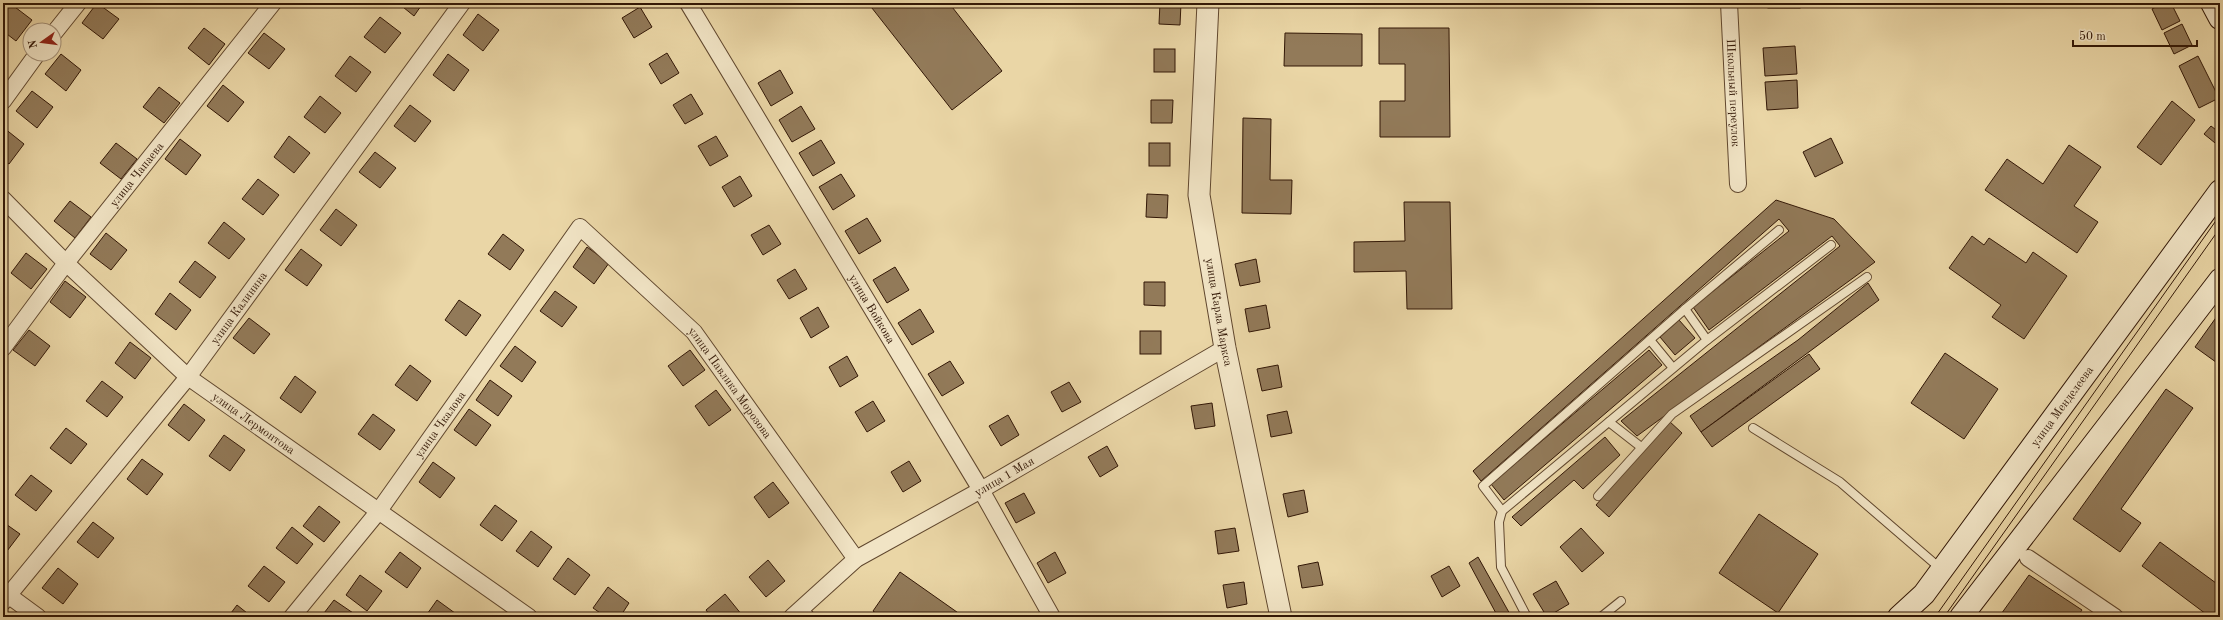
<svg xmlns="http://www.w3.org/2000/svg" width="2223" height="620" viewBox="0 0 2223 620" font-family="'Old Standard TT',serif">
<rect width="100%" height="100%" fill="#ead6a6"/>
<filter id="stains"><feTurbulence type="fractalNoise" baseFrequency=".005" numOctaves="4"/><feColorMatrix values="0 0 0 0 .2 0 0 0 0 .09 0 0 0 0 .02 0 0 0 .5 -.17"/></filter>
<radialGradient id="worn" r=".72"><stop offset=".6" stop-color="#630" stop-opacity="0"/><stop offset="1" stop-color="#630" stop-opacity=".3"/></radialGradient>
<g fill="#927a59" stroke="#321706">
<polygon points="97,3 119,19 103,39 82,23"/>
<polygon points="398,3 423,3 414,16"/>
<polygon points="868,3 949,3 1002,71 952,110"/>
<polygon points="1160,3 1181,3 1180,25 1159,24"/>
<rect x="1768" y="3" width="32" height="5"/>
<polygon points="2163,3 2171,3 2180,21 2162,30 2152,9"/>
<polygon points="11,4 32,20 16,41 3,31 3,14"/>
<polygon points="640,7 652,27 634,38 622,18"/>
<polygon points="478,14 499,30 483,51 463,35"/>
<polygon points="380,17 401,33 385,53 364,37"/>
<polygon points="2182,24 2192,45 2174,54 2164,33"/>
<polygon points="204,28 225,44 209,65 188,48"/>
<polygon points="1379,28 1449,28 1450,137 1380,137 1380,101 1405,101 1405,64 1379,64"/>
<polygon points="264,33 285,49 269,69 248,53"/>
<polygon points="1285,33 1362,34 1362,66 1284,66"/>
<polygon points="1795,46 1797,74 1765,76 1763,48"/>
<rect x="1154" y="49" width="21" height="23"/>
<polygon points="667,53 679,73 661,84 649,64"/>
<polygon points="61,54 81,70 66,91 45,74"/>
<polygon points="448,54 469,70 454,91 433,75"/>
<polygon points="350,56 371,72 356,92 335,76"/>
<polygon points="2198,56 2219,98 2199,108 2179,66"/>
<polygon points="780,70 793,93 771,106 758,83"/>
<polygon points="1797,80 1798,108 1767,110 1765,82"/>
<polygon points="223,85 244,102 228,122 207,106"/>
<polygon points="159,87 180,103 164,123 143,107"/>
<polygon points="32,91 53,107 37,128 16,111"/>
<polygon points="691,94 703,114 685,124 673,105"/>
<polygon points="320,96 341,113 325,133 304,117"/>
<polygon points="1151,100 1173,100 1172,123 1151,123"/>
<polygon points="2172,101 2195,120 2161,165 2137,147"/>
<polygon points="410,105 431,121 415,142 394,126"/>
<polygon points="801,106 815,129 792,142 779,120"/>
<polygon points="1243,118 1271,119 1270,180 1292,180 1291,214 1242,213"/>
<polygon points="2211,126 2220,133 2220,147 2204,134"/>
<polygon points="4,128 24,144 9,164 3,160"/>
<polygon points="289,136 310,153 294,173 274,157"/>
<polygon points="716,136 728,156 710,166 698,146"/>
<polygon points="1831,138 1843,163 1815,177 1803,152"/>
<polygon points="180,139 201,155 186,175 165,159"/>
<polygon points="821,140 835,163 813,176 799,153"/>
<polygon points="116,143 137,159 121,179 100,163"/>
<rect x="1149" y="143" width="21" height="23"/>
<polygon points="2069,145 2101,167 2074,206 2098,222 2077,253 1985,190 2007,159 2043,184"/>
<polygon points="375,152 396,168 380,188 359,172"/>
<polygon points="841,174 855,196 833,210 819,187"/>
<polygon points="740,176 752,196 734,207 722,187"/>
<polygon points="258,179 279,195 263,215 242,199"/>
<polygon points="1147,194 1168,195 1167,218 1146,217"/>
<polygon points="1776,200 1834,219 1875,262 1637,436 1621,421 1840,246 1832,236 1709,330 1693,307 1789,231 1779,219 1481,481 1473,471"/>
<polygon points="70,201 91,217 75,238 54,221"/>
<polygon points="1404,202 1450,202 1452,309 1407,309 1406,271 1354,272 1354,242 1405,241"/>
<polygon points="336,209 357,225 341,246 320,230"/>
<polygon points="867,218 881,241 859,254 845,231"/>
<polygon points="224,222 245,239 229,259 208,243"/>
<polygon points="769,225 781,244 763,255 751,235"/>
<polygon points="106,233 127,250 111,270 90,254"/>
<polygon points="503,234 524,250 510,270 488,254"/>
<polygon points="1972,236 1984,245 1989,238 2026,263 2033,252 2067,276 2024,339 1992,317 2001,305 1949,268"/>
<polygon points="587,247 609,263 594,284 573,267"/>
<polygon points="301,249 322,265 307,286 285,270"/>
<polygon points="26,253 47,269 31,289 11,273"/>
<polygon points="1256,259 1260,282 1240,286 1235,264"/>
<polygon points="195,261 216,277 200,298 179,282"/>
<polygon points="895,267 909,290 887,303 873,280"/>
<polygon points="795,269 807,289 789,299 777,280"/>
<polygon points="65,281 86,297 70,318 50,302"/>
<polygon points="1144,282 1165,282 1165,306 1144,305"/>
<polygon points="1868,283 1879,300 1701,432 1690,416 1798,340"/>
<polygon points="555,291 577,307 562,327 540,311"/>
<polygon points="170,293 191,310 176,330 155,314"/>
<polygon points="459,300 481,315 466,336 445,320"/>
<polygon points="1266,305 1270,328 1249,332 1245,309"/>
<polygon points="818,307 829,327 811,338 800,318"/>
<polygon points="920,309 934,332 912,345 898,323"/>
<polygon points="2220,312 2220,365 2195,347"/>
<polygon points="249,318 270,334 254,354 233,338"/>
<polygon points="1679,320 1695,338 1675,355 1660,337"/>
<polygon points="29,330 50,346 35,366 13,350"/>
<rect x="1140" y="331" width="21" height="23"/>
<polygon points="130,342 151,358 135,379 115,363"/>
<polygon points="515,346 536,362 522,382 500,366"/>
<polygon points="690,350 705,370 683,386 668,366"/>
<polygon points="1649,350 1662,365 1504,500 1491,484"/>
<polygon points="1945,353 1998,389 1964,439 1911,403"/>
<polygon points="1809,354 1820,369 1712,447 1701,432"/>
<polygon points="847,356 858,376 840,387 829,367"/>
<polygon points="950,361 964,383 942,396 928,374"/>
<polygon points="410,365 431,381 417,401 395,385"/>
<polygon points="1278,365 1282,387 1262,391 1257,369"/>
<polygon points="295,376 316,392 301,413 280,398"/>
<polygon points="490,380 512,396 498,416 476,400"/>
<polygon points="102,381 123,397 107,417 86,401"/>
<polygon points="1069,382 1081,402 1062,412 1051,392"/>
<polygon points="2166,389 2193,408 2121,509 2141,523 2120,552 2073,519"/>
<polygon points="716,390 731,410 709,426 695,406"/>
<polygon points="873,401 885,421 867,432 855,412"/>
<polygon points="1212,403 1215,426 1195,429 1191,406"/>
<polygon points="184,404 205,420 189,441 168,425"/>
<polygon points="469,409 491,425 476,446 454,430"/>
<polygon points="1287,411 1292,433 1271,437 1267,415"/>
<polygon points="373,414 395,430 380,450 358,434"/>
<polygon points="1008,415 1019,435 1001,446 989,426"/>
<polygon points="1669,421 1682,433 1609,517 1596,505"/>
<polygon points="66,428 87,444 71,464 50,448"/>
<polygon points="224,435 245,450 230,471 209,456"/>
<polygon points="1605,437 1620,455 1583,489 1574,480 1521,526 1512,517"/>
<polygon points="1107,446 1118,466 1100,477 1088,457"/>
<polygon points="142,459 163,474 147,495 127,479"/>
<polygon points="909,461 921,481 903,492 891,472"/>
<polygon points="433,462 455,478 440,498 419,482"/>
<polygon points="31,475 52,491 36,511 15,495"/>
<polygon points="773,482 789,503 769,518 754,497"/>
<polygon points="1304,490 1308,512 1288,517 1283,494"/>
<polygon points="1024,493 1035,513 1016,523 1005,503"/>
<polygon points="495,505 517,521 502,541 480,525"/>
<polygon points="319,506 340,522 324,542 303,526"/>
<polygon points="1759,514 1818,554 1778,613 1719,573"/>
<polygon points="3,522 20,534 4,555 3,554"/>
<polygon points="93,522 114,538 98,558 77,542"/>
<polygon points="292,527 313,544 297,564 276,548"/>
<polygon points="1235,528 1239,551 1218,554 1215,531"/>
<polygon points="1581,528 1604,553 1582,572 1560,547"/>
<polygon points="531,531 552,547 538,567 516,551"/>
<polygon points="2160,542 2220,586 2220,617 2210,617 2142,566"/>
<polygon points="400,552 421,568 407,588 385,572"/>
<polygon points="1055,552 1066,573 1048,583 1037,563"/>
<polygon points="1478,557 1511,616 1509,617 1498,617 1469,563"/>
<polygon points="568,558 590,575 575,595 553,579"/>
<polygon points="768,560 785,581 766,597 749,577"/>
<polygon points="1318,562 1323,585 1302,588 1298,566"/>
<polygon points="264,566 285,582 269,602 248,586"/>
<polygon points="1449,566 1460,586 1442,597 1431,576"/>
<polygon points="58,568 78,584 63,604 42,588"/>
<polygon points="900,572 964,617 881,617 873,611"/>
<polygon points="360,575 382,591 367,611 346,595"/>
<polygon points="2029,575 2082,610 2077,617 1999,617"/>
<polygon points="1556,581 1569,604 1547,617 1533,594"/>
<polygon points="1244,582 1247,604 1227,608 1223,585"/>
<polygon points="608,587 629,603 620,617 606,617 593,608"/>
<polygon points="725,594 742,615 740,617 711,617 706,610"/>
<polygon points="334,600 356,615 355,617 321,617"/>
<polygon points="437,600 459,616 458,617 425,617"/>
<polygon points="237,605 252,617 228,617"/>
</g>
<g fill="none" stroke-linecap="round" stroke-linejoin="round">
<defs>
<g id="service">
<polyline points="1685,309 1707,340"/>
<polyline points="1650,340 1673,368"/>
<polyline points="1609,422 1641,447"/>
<polyline points="1753,428 1840,482 1941,569"/>
<polyline points="1598,496 1672,414 1867,277"/>
<polyline points="1502,511 1483,486 1685,309 1779,230"/>
<polyline points="802,606 811,617"/>
<polyline points="1527,617 1501,567 1499,522 1502,511 1707,340 1831,245"/>
<polyline points="1601,617 1621,601"/>
</g>
<g id="minor">
<path id="s1" d="M688,3L981,490L1052,617"/>
<path id="s2" d="M1729,3L1738,184"/>
<polyline points="54,33 78,3"/>
<polyline points="3,101 37,54"/>
<path id="s3" d="M3,199L66,263L188,377L529,617"/>
<path id="s4" d="M3,348L66,263L273,3"/>
<polyline points="2028,558 2115,617"/>
<polyline points="8,595 38,617"/>
<path id="s5" d="M3,602L188,377L462,3"/>
<path id="s6" d="M292,617L378,512L580,227L694,332L856,559"/>
<path id="s7" d="M792,617L856,559L981,490L1225,348"/>
</g>
<g id="tertiary">
<path id="s8" d="M1208,3L1199,195L1225,348L1281,617"/>
</g>
<g id="secondary">
<polyline points="2212,3 2220,18"/>
<path id="s9" d="M1899,617L1924,594L2220,191"/>
<polyline points="1961,617 2220,280"/>
</g>
</defs>
<use href="#service" stroke="#60472e" stroke-width="10"/>
<use href="#minor" stroke="#60472e" stroke-width="18"/>
<use href="#tertiary" stroke="#60472e" stroke-width="23"/>
<use href="#secondary" stroke="#321706" stroke-width="24"/>
<use href="#service" stroke="#f1e4c5" stroke-width="8"/>
<use href="#minor" stroke="#f1e4c5" stroke-width="16"/>
<use href="#tertiary" stroke="#f1e4c5" stroke-width="21"/>
<use href="#secondary" stroke="#f1e4c5" stroke-width="22"/>
<g stroke="#321706" stroke-width="1">
<polyline points="1935,617 2220,215"/>
<polyline points="1944,617 2220,228"/>
</g>
</g>
<g text-anchor="middle" stroke-width="4" stroke-linejoin="round" paint-order="stroke">
<g font-size="12" fill="#321706" stroke="#f1e4c5">
<text dy="4" stroke="none"><textPath href="#s2" startOffset="90">Школьный переулок</textPath></text>
<text dy="4" stroke="none"><textPath href="#s4" startOffset="219">улица Чапаева</textPath></text>
<text dy="4" stroke="none"><textPath href="#s5" startOffset="377">улица Калинина</textPath></text>
<text dy="4" stroke="none"><textPath href="#s1" startOffset="357">улица Войкова</textPath></text>
<text dy="4" stroke="none"><textPath href="#s8" startOffset="311">улица Карла Маркса</textPath></text>
<text dy="4" stroke="none"><textPath href="#s6" startOffset="702">улица Павлика Морозова</textPath></text>
<text dy="4" stroke="none"><textPath href="#s9" startOffset="267">улица Менделеева</textPath></text>
<text dy="4" stroke="none"><textPath href="#s3" startOffset="337">улица Лермонтова</textPath></text>
<text dy="4" stroke="none"><textPath href="#s6" startOffset="243">улица Чкалова</textPath></text>
<text dy="4" stroke="none"><textPath href="#s7" startOffset="256">улица 1 Мая</textPath></text>
</g>
</g>
<rect width="2223" height="620" fill="none" stroke="#ead6a6" stroke-width="16"/>
<rect x="4" y="4" width="2215" height="612" fill="none" stroke="#321706" stroke-width="2"/>
<rect x="8" y="8" width="2207" height="604" fill="none" stroke="#321706"/>
<g transform="translate(42 42) rotate(256)"><circle r="19" fill="#f1e4c5" stroke="#a59279"/>
<path d="M0-3L7 15L0 10L-7 15Z" fill="#8f2418"/>
<text y="-6" font-size="11" font-weight="bold" text-anchor="middle" fill="#321706">N</text>
</g>
<path d="M2073 40v6h124v-6" fill="none" stroke="#321706" stroke-width="2"/>
<text x="2079" y="40" font-size="12" fill="#321706" stroke="#f1e4c5" stroke-width="3" paint-order="stroke">50 m</text>
<rect width="100%" height="100%" filter="url(#stains)"/>
<rect width="100%" height="100%" fill="url(#worn)"/>
</svg>
